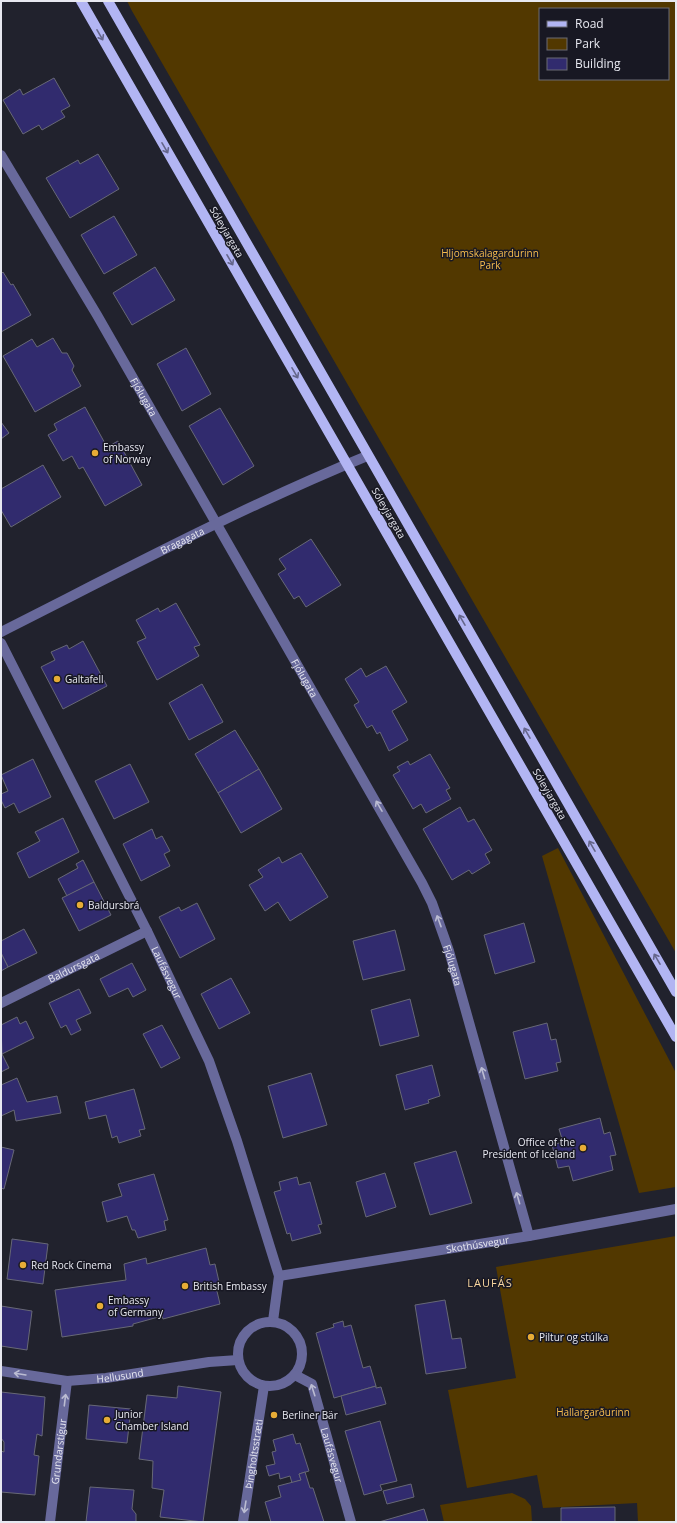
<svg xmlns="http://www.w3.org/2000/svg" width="677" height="1523" viewBox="0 0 677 1523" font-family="'Open Sans',sans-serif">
<rect width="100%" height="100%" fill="#21222d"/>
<g fill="#523800" fill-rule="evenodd">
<path d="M127,1H676V953L132,11ZM540,9H668V79H540Z"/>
<polygon points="558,848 676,1073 676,1187 639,1193 542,856"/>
<polygon points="676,1236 676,1522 638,1522 637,1503 543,1508 537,1475 467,1488 448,1390 516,1378 496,1267"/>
<polygon points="512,1493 525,1499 531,1506 532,1522 444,1522 440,1505"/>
</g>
<g fill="#312b6e" stroke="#676876">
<polygon points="54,78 70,106 61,111 65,117 42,130 39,125 23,134 3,100 20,89 23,95"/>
<polygon points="98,154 119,189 70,218 46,178 78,160 80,164"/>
<polygon points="114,216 137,255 104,274 81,235"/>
<polygon points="155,267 175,300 132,325 113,293"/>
<polygon points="3,272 11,285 13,284 31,315 1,332 1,274"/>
<polygon points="53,338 62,353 67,353 74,366 72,370 81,386 35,412 3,356 32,339 37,347"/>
<polygon points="186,348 211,394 182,411 157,364"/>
<polygon points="85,407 107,447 118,441 142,485 105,506 83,467 79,469 72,456 63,461 48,435 57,430 54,424"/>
<polygon points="220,408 254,466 223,485 189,426"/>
<polygon points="1,422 9,433 1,439"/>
<polygon points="43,465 61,497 11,527 1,510 1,489"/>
<polygon points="311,539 341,585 306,607 299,596 294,599 278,574 286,569 279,559"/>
<polygon points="176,603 200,645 194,647 199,656 157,680 137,642 146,638 136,620 158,608 160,612"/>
<polygon points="83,641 107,686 63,709 41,667 55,660 51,652 67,645 69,649"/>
<polygon points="386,666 407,702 392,711 408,740 389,751 380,732 377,734 372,725 367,728 354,705 359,702 345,679 361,668 366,677"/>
<polygon points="202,684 223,722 189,740 169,703"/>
<polygon points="235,730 259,769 218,793 195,754"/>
<polygon points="430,754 450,788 446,790 451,799 426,813 421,804 413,809 393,775 400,771 397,767 408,761 410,765"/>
<polygon points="33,759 51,797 19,813 14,803 5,808 1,800 1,794 8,791 1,775"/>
<polygon points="130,764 149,802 114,819 95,781"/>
<polygon points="259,769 282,809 241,833 218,793"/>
<polygon points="460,807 468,822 474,819 492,850 485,854 490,863 472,874 469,870 452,880 423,829"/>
<polygon points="63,818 79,852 29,878 17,853 40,841 35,832"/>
<polygon points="152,829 156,839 162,836 170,851 164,854 170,866 141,881 123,844"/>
<polygon points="301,853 328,897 290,921 278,902 265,911 249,885 263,877 258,870 279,857 282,863"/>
<polygon points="83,860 94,882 67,896 58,879 78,868 76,864"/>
<polygon points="94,882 111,915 79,931 62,898"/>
<polygon points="197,903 215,939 180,958 159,917 179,907 181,911"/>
<polygon points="524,923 535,962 495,974 484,935"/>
<polygon points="24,929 37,953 8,967 1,953 1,941"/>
<polygon points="395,930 405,970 363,980 353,941"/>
<polygon points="1,953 8,967 1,971"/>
<polygon points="132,963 146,990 133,997 128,988 109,997 100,979"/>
<polygon points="231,978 250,1013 219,1029 201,994"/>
<polygon points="79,989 91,1013 76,1020 81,1030 71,1035 66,1025 61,1028 49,1003"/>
<polygon points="410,999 419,1036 380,1046 371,1010"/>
<polygon points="17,1017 20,1024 26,1021 34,1038 2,1054 1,1025"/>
<polygon points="547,1023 551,1040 556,1039 561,1062 556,1063 558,1071 525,1079 513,1032"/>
<polygon points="162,1025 180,1058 161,1068 143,1034"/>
<polygon points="1,1052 9,1068 1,1072"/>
<polygon points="432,1065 440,1096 428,1100 429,1103 405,1110 396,1075"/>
<polygon points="311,1073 327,1125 283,1138 268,1086"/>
<polygon points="17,1078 27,1102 57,1096 61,1113 16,1121 14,1110 1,1116 1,1085"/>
<polygon points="134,1089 145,1129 139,1130 141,1136 119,1143 117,1136 112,1138 106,1115 89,1119 85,1102"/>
<polygon points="600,1118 604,1134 610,1132 616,1155 610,1156 613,1170 573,1181 569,1166 558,1168 552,1145 563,1142 559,1129"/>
<polygon points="1,1147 14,1150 4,1189 1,1188"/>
<polygon points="456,1151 472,1203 430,1215 414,1163"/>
<polygon points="385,1173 396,1207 366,1217 356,1182"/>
<polygon points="154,1174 168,1220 164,1221 166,1230 138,1238 135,1230 132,1230 127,1216 107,1222 102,1202 122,1196 118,1184"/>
<polygon points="297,1177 299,1185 310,1182 322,1224 318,1225 321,1233 292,1241 290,1233 287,1234 274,1192 281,1190 279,1182"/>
<polygon points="12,1239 48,1244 43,1284 7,1279"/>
<polygon points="206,1248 210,1265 215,1264 220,1286 216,1287 220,1304 163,1319 162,1316 133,1324 133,1326 62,1337 55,1290 126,1280 124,1264 146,1258 147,1264"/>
<polygon points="445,1300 452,1339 461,1338 466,1368 426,1374 415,1305"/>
<polygon points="1,1306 32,1311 27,1350 1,1346"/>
<polygon points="343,1321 344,1327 351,1325 363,1368 370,1366 376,1386 334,1398 316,1333 334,1327 333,1324"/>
<polygon points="178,1386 221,1392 203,1522 160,1517 164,1490 152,1488 153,1461 139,1459 147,1395 177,1398"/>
<polygon points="376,1386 376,1388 381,1387 386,1404 346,1415 341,1396"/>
<polygon points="1,1392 45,1397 42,1436 37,1434 34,1455 39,1456 35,1495 1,1492 1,1451 4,1452 4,1442 1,1438"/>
<polygon points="89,1405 131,1409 127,1443 86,1439"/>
<polygon points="380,1421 397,1481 380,1485 382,1490 364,1495 345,1431"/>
<polygon points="293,1434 296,1444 300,1443 309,1471 299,1474 301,1480 292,1483 290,1476 280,1479 279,1473 269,1476 266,1466 275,1464 272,1452 276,1451 273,1440"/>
<polygon points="305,1472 310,1488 313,1488 324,1522 271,1522 265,1502 281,1497 278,1486 301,1480 299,1474"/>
<polygon points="411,1484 414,1497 387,1504 383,1491"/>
<polygon points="90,1487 134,1490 132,1509 136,1514 136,1522 86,1522"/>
<polygon points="615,1507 615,1522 561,1522 561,1508"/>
<polygon points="424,1509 428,1522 379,1522"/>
</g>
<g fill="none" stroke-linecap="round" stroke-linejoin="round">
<g stroke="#68699b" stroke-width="10">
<path id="s1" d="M1,155L97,315L422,883L432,903L449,951L529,1236"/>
<path id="s2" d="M1,632C122,571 242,507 367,456"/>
<path id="s3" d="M1,643L147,931L209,1061L237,1141L279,1276L273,1321"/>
<path id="s4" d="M1,1003L147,931"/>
<path id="s5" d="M279,1276L529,1236L676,1209"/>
<circle cx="270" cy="1354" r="32"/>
<path id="s6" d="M1,1371L67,1381L106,1378L209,1362L238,1360"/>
<path id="s7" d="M295,1375L312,1384L351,1522"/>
<path id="s8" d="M50,1522L67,1381"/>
<path id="s9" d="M243,1522L264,1386"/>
</g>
<g stroke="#b2b5f3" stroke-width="10">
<polyline points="81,1 676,1037"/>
<polyline points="108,1 676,992"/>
</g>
</g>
<defs><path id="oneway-shaft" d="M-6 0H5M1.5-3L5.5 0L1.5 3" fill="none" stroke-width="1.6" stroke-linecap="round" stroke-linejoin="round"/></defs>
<g stroke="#65668b">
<use href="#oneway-shaft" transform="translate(100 35) rotate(60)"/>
<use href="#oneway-shaft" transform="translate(165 148) rotate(60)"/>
<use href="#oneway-shaft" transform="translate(230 260) rotate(60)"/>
<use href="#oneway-shaft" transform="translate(295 373) rotate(60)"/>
<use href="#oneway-shaft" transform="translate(462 620) rotate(-120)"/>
<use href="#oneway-shaft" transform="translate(527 733) rotate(-120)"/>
<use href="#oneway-shaft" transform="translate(592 846) rotate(-120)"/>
<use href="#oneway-shaft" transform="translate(657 959) rotate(-120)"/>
</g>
<g stroke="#bbbcd2">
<use href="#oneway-shaft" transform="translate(379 806) rotate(-120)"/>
<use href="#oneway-shaft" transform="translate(439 921) rotate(-110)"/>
<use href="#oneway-shaft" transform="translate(483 1073) rotate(-106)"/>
<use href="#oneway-shaft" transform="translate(518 1198) rotate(-106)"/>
<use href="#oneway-shaft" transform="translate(20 1374) rotate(-171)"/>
<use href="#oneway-shaft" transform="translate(313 1390) rotate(-108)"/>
<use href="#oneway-shaft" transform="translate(65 1400) rotate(-83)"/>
<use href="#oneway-shaft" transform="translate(245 1507) rotate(99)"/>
</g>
<g fill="#e7ac36" stroke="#181823" stroke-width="1.5">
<circle cx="95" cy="453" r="4"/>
<circle cx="57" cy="679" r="4"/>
<circle cx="80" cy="905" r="4"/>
<circle cx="583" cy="1148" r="4"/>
<circle cx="23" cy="1265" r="4"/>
<circle cx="185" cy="1286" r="4"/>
<circle cx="100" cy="1306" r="4"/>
<circle cx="531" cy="1337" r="4"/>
<circle cx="274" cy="1415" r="4"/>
<circle cx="107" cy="1420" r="4"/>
</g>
<g text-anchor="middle" stroke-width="3" stroke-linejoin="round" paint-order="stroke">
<g font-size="10" fill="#e7e8f0" stroke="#181823">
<text transform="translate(227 232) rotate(60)" y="4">Sóleyjargata</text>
<text dy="4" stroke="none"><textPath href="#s1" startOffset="281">Fjólugata</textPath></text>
<text transform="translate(389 513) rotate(60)" y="4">Sóleyjargata</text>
<text dy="4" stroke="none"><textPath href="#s2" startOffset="203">Bragagata</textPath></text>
<text dy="4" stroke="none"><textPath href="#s1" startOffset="605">Fjólugata</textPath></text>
<text transform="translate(550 794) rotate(60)" y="4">Sóleyjargata</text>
<text dy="4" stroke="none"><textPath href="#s1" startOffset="929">Fjólugata</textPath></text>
<text dy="4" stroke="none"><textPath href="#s4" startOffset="81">Baldursgata</textPath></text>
<text dy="4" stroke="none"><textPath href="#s3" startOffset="369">Laufásvegur</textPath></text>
<text dy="4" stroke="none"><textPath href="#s5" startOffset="201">Skothúsvegur</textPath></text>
<text dy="4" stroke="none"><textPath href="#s6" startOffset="120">Hellusund</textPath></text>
<text dy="4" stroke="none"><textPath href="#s8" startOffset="71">Grundarstígur</textPath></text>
<text dy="4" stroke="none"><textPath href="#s9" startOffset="69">Þingholtsstræti</textPath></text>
<text dy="4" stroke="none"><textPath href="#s7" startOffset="93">Laufásvegur</textPath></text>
</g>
<g font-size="10" fill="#f9be4e" stroke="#181823">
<text x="490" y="257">Hljomskalagardurinn<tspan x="490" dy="12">Park</tspan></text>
<text x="593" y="1416">Hallargarðurinn</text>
</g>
<g font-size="10" fill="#e7e8f0" stroke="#181823" text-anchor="start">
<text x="103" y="451">Embassy<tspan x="103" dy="12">of Norway</tspan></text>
<text x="65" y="683">Galtafell</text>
<text x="88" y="909">Baldursbrá</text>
<text x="575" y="1146" text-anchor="end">Office of the<tspan x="575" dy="12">President of Iceland</tspan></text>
<text x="31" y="1269">Red Rock Cinema</text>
<text x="193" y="1290">British Embassy</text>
<text x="108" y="1304">Embassy<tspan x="108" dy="12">of Germany</tspan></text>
<text x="539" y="1341">Piltur og stúlka</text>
<text x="115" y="1418">Junior<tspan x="115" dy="12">Chamber Island</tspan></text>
<text x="282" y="1419">Berliner Bär</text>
</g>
<g font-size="11" letter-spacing="1" fill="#f8d7a0" stroke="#181823">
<text x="490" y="1287">LAUFÁS</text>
</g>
</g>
<rect width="677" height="1523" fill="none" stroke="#e7e8f0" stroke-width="4"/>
<rect x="539" y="8" width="130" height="72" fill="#181823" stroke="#6b6b75"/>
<rect x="547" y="21" width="20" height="6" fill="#b2b5f3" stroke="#6b6b75"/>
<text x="575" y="28" font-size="12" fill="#e7e8f0">Road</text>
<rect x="547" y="38" width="20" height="12" fill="#523800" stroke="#6b6b75"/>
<text x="575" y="48" font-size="12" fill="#e7e8f0">Park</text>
<rect x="547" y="58" width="20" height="12" fill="#312b6e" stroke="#6b6b75"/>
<text x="575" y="68" font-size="12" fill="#e7e8f0">Building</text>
</svg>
